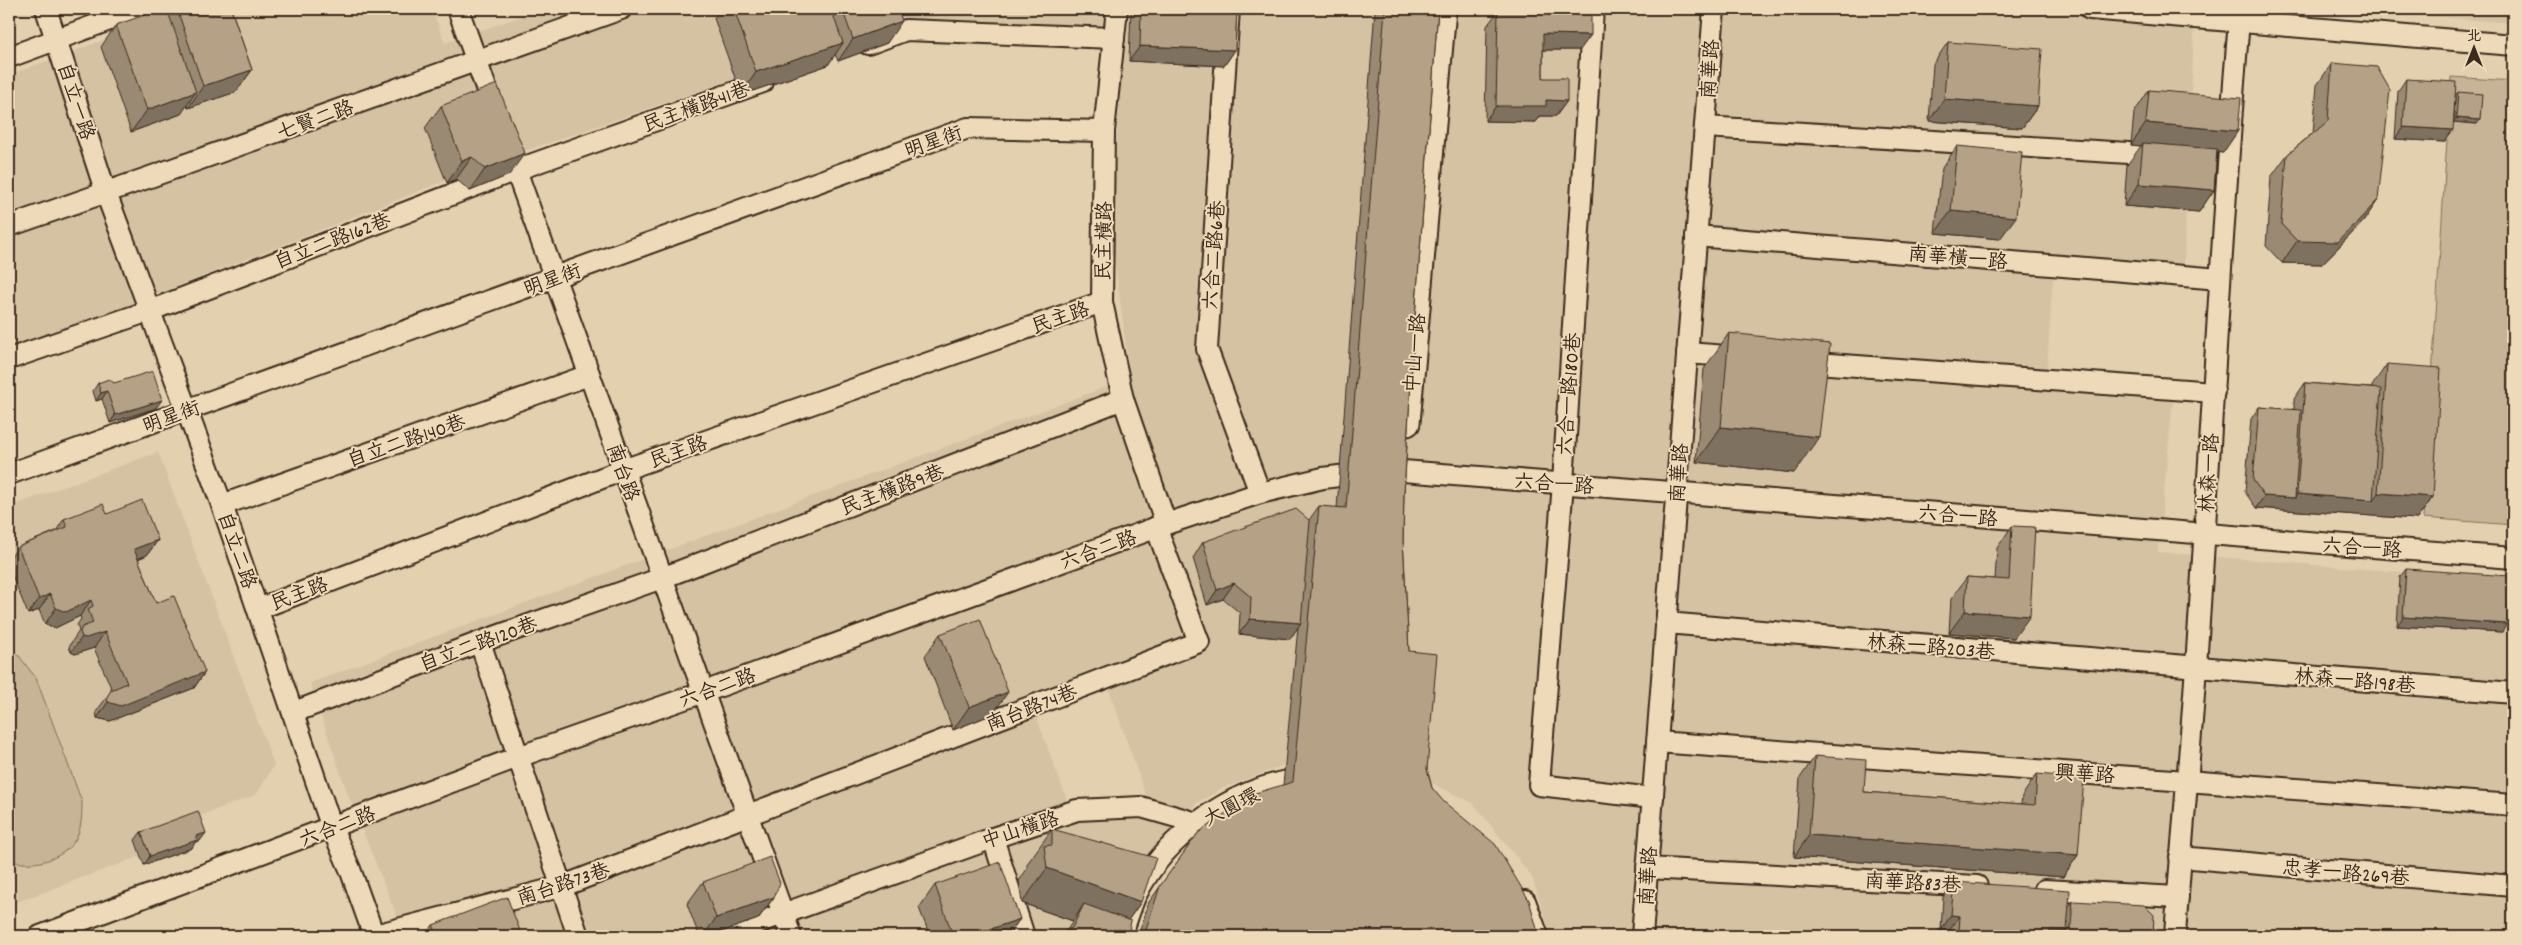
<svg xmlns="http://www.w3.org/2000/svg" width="2522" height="945" viewBox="0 0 2522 945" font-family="Dekko,'LXGW WenKai TC',sans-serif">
<rect width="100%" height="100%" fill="#e3d0af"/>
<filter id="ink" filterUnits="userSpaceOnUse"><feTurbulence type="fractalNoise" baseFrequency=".02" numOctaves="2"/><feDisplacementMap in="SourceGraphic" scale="10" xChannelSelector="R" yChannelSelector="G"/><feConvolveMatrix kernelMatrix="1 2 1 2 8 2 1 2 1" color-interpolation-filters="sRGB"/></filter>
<g filter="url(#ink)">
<g fill="#d5c2a3" fill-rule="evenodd">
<path d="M187,9H432L445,43L542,9H2195L2183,284L2053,276L2047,368L2175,379L2158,552L2513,581V936H1551L1532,877L1473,803L1412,774L1292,762L1221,789L1197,803L1131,884L1112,936H405L347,792L310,683L1130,378L1112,239L1122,29L899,22L493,162L125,307L9,348V75ZM1109,690L1147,799L1068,803L1036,716Z"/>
<polygon points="2355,9 2513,9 2513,23 2438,17"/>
<polygon points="158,452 274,765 256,795 135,840 141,856 9,905 9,507"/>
</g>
<g fill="#c7b497" stroke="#816f5a">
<polygon points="2451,77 2513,81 2513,525 2423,518"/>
<path d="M9,651L19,656L36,678L82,802C82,814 82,829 75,840C62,861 30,868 9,860Z"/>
</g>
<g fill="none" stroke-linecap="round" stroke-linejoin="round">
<defs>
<g id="minor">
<polyline points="46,9 106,193 222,505 332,828 350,869 374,936"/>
<polyline points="458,9 495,113"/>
<polyline points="1117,9 1104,131 1102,302 1123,399 1166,524"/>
<polyline points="1229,9 1207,349 1260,493"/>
<polyline points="1593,9 1563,483 1539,785 1653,798"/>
<polyline points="2090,9 2513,45"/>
<polyline points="868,44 906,30 1114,38"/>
<polyline points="9,57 139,9"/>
<polyline points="1705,127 2162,155"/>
<polyline points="512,159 791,936"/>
<polyline points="9,226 150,177 621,9"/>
<polyline points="1696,236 2220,279"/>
<polyline points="1687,353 1740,357"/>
<polyline points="9,359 149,311 516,170 763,82"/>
<polyline points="1802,362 2214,392"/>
<polyline points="9,474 968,128 1104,131"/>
<polyline points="222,505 589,375"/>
<polyline points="258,609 623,470 1102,302"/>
<polyline points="1666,623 2513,693"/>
<polyline points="480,642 578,936"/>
<polyline points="294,712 480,642 662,578 1123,399"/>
<polyline points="1657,742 2513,805"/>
<polyline points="993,838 1024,936"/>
<polyline points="2180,857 2513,886"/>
<polyline points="1647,868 1977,886"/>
<polyline points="2044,890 2178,897"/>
<polyline points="1525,901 1538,936"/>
<polyline points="40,936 518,757 704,692 1166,524 1260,493 1323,478 1363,473 1403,471 2513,558"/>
<polyline points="371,936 563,886 1199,642 1156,527"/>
<polyline points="722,936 993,838 1077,810 1141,807 1208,826 1233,831"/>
<path d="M1121,936C1126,923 1130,909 1135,897C1166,833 1239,783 1310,778"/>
<polyline points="1642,936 1714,9"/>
<path d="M2175,936C2181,846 2190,756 2196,666C2211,447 2221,228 2240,9"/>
</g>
<polyline id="major" points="1407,423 1443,9"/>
</defs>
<use href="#minor" stroke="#3b2a1e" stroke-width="24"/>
<use href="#major" stroke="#3b2a1e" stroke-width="29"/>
<use href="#minor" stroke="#eedab8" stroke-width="20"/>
<use href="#major" stroke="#eedab8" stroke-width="25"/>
</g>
<g fill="#9b8a73" stroke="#3b2a1e">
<polygon points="169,9 231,9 252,70 236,92 188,108 187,105 181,114 131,132 101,47 116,25 167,10"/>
<polygon points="721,9 898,9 887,43 838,61 835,54 828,65 741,95 714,18"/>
<polygon points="1131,9 1237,9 1235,50 1224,66 1129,61"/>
<polygon points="1375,9 1438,9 1415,317 1404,492 1403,540 1409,651 1427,769 1432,788 1539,936 1138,936 1149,902 1198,833 1283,785 1298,627 1290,639 1239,634 1240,613 1223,599 1207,605 1193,558 1203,542 1309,520 1319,506 1337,508"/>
<polygon points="1498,11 1580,50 1543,50 1543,78 1567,101 1556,116 1539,116 1535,122 1485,121 1487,26"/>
<polygon points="1948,42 2038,106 2022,128 1929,121 1933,64"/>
<polygon points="2332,63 2378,200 2363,222 2322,264 2282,263 2266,246 2271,177 2287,155 2313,133 2317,85"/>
<polygon points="2406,79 2454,118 2455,96 2458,92 2477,124 2453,122 2444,142 2395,139 2398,91"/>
<polygon points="2149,90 2223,153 2217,152 2214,190 2199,212 2124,206 2127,165 2141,146 2131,145 2134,113"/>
<polygon points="441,106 509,175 470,191 456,179 447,183 425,128"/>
<polygon points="1957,146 2000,239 1935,233 1942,168"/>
<polygon points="1729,333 1794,473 1696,462 1704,369"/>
<polygon points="2387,364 2433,497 2417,519 2256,508 2245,492 2251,419 2259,407 2294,410 2294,399 2305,383 2372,388 2372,386"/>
<polygon points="98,383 114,383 156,408 110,423 102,399 96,401 93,391"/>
<polygon points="107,514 158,540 147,555 138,559 156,603 205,672 194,688 110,721 97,718 96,712 112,690 94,648 75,654 71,652 69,647 71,643 79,631 77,625 81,619 80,616 55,628 45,624 39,610 28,614 9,568 9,559 18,547 56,531 64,519"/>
<polygon points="2012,526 2014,638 1949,633 1951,599 1967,577 1995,579 1997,548"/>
<polygon points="2406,569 2502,632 2397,626 2400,577"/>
<polygon points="940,634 993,714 953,730 925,656"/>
<polygon points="1815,756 1864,792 2021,804 2022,796 2037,774 2078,855 2063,877 1794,857 1800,778"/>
<polygon points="1052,829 1141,902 1128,920 1067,930 1073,921 1022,903 1019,881 1027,869 1027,864"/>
<polygon points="141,832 200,841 195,842 192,848 144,865 135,840"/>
<polygon points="703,882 774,897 758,919 710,936 699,936 687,904"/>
<polygon points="1954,882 2068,908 2073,901 2153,936 1935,936 1939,930 1941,930 1943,897"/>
<polygon points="935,885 1020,919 1007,936 930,936 919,908"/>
<polygon points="433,925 522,936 425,936"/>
</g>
<g fill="#7e715e" stroke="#3b2a1e">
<polygon points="902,21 887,43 838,61 853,39"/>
<polygon points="1543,34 1591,35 1580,50 1532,50"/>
<polygon points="843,43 828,65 741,95 756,72"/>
<polygon points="1140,46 1235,50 1224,66 1129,61"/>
<polygon points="252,70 236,92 188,108 203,86"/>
<polygon points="196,92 181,114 131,132 147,110"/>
<polygon points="1944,99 2038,106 2022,128 1929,121"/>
<polygon points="1546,100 1567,101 1556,116 1539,116 1535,122 1485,121 1496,106"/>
<polygon points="2456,118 2480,120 2477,124 2453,122"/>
<polygon points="2146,123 2238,131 2223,153 2143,146 2143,143 2141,146 2131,145"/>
<polygon points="2403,127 2453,130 2444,142 2395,139"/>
<polygon points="525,153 509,175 470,191 485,169"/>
<polygon points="472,157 456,179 447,183 462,161"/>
<polygon points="2139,184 2214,190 2199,212 2124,206"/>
<polygon points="2378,200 2363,222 2322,264 2282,263 2297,241"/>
<polygon points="1951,211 2016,217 2000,239 1935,233"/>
<polygon points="107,391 102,399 96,401 101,393"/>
<polygon points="162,400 156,408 110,423 115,415"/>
<polygon points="1721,427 1819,437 1794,473 1696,462"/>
<polygon points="2378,493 2433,497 2417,519 2256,508 2264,496 2295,498 2297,494 2373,500"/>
<polygon points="158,540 147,555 123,565 134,549"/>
<polygon points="1234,583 1223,599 1207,605 1217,590"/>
<polygon points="50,594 39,610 28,614 39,599"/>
<polygon points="91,600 80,616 55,628 45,624 56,608"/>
<polygon points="1965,611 2030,616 2014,638 1949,633"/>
<polygon points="2403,617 2507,624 2502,632 2397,626"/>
<polygon points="1250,619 1301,623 1290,639 1239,634"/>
<polygon points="105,632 94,648 75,654 71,652 82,637"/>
<polygon points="205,672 194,688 110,721 97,718 108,702"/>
<polygon points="1008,692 993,714 953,730 969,707"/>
<polygon points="206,833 200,841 195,842 192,848 144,865 150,856 196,836"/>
<polygon points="1809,835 2078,855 2063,877 1794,857"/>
<polygon points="1047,868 1141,902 1117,936 1084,904 1073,921 1022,903"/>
<polygon points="774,897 758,919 710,936 703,936 716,918"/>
<polygon points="1951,915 1960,916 1949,931 1941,930"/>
<polygon points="1020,919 1007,936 970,936"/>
<polygon points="2050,930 2067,931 2063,936 2046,936"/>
</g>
<g fill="#b4a186" stroke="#3b2a1e">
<polygon points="162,9 167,9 196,92 147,110 116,25"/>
<polygon points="177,9 231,9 252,70 203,86"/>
<polygon points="734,9 831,9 843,43 756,72"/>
<polygon points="842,9 898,9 902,21 853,39"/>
<polygon points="1141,9 1237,9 1235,50 1140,46"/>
<polygon points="1385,9 1438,9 1415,317 1404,492 1403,540 1409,651 1437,654 1427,769 1432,788 1444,802 1495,844 1529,900 1539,936 1144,936 1160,886 1198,833 1252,794 1293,782 1319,506 1346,508"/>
<polygon points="1504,9 1591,9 1591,35 1543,34 1543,78 1567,78 1567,101 1546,100 1546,106 1496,106 1498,11"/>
<polygon points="1948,42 2042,49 2038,106 1944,99"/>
<polygon points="2332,63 2377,67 2390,90 2378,200 2338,242 2297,241 2281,224 2287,155 2328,121"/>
<polygon points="2406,79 2456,82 2453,130 2403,127"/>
<polygon points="497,84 525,153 485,169 472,157 462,161 441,106"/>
<polygon points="2149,90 2241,98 2238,131 2146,123"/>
<polygon points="2458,92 2482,94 2480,120 2456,118"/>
<polygon points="2143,143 2217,149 2214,190 2139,184"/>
<polygon points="1957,146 2022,152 2016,217 1951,211"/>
<polygon points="1729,333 1830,344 1819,437 1721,427"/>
<polygon points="2387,364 2441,368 2433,497 2378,493"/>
<polygon points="153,371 162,400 115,415 107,391 101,393 98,383 109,379 114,383"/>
<polygon points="2305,383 2381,389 2373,500 2297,494"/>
<polygon points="2259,407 2301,410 2295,498 2264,496 2253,480"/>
<polygon points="142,500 158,540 134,549 156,603 174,596 205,672 121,706 108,702 107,697 111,690 127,683 105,632 86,638 82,637 80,632 82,627 93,623 88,609 93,606 91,600 66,612 56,608 50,594 39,599 18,547 67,527 64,519 103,504 107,514"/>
<polygon points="1296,509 1310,521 1301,623 1250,619 1251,597 1234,583 1217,590 1203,542"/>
<polygon points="2012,526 2035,527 2030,616 1965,611 1967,577 2009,580"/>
<polygon points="2406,569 2510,576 2507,624 2403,617"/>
<polygon points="980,619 1008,692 969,707 940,634"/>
<polygon points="1815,756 1866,760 1864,792 2035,805 2037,774 2084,778 2078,855 1809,835"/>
<polygon points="198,811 206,833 196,836 197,840 150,856 141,832"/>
<polygon points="1052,829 1156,858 1141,902 1047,868 1044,846 1052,845"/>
<polygon points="770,857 780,883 774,897 716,918 703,882"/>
<polygon points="1000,862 1020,919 970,936 953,936 935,885"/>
<polygon points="1954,882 2070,890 2067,931 2050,930 2050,936 1939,936 1939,930 1959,931 1960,916 1951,915"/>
<polygon points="507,897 522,936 438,936 433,925"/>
<polygon points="2073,901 2144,905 2154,915 2153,936 2070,936"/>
<polygon points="1084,904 1131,921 1128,936 1054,936 1072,928"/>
</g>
</g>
<g text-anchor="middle" stroke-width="4" stroke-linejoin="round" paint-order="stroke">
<g font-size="20" fill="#3b2a1e" stroke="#eedab8">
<text transform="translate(1709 69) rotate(-86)" y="7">南華路</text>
<text transform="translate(77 101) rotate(72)" y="7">自立一路</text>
<text transform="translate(696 106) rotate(-20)" y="7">民主橫路41巷</text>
<text transform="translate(315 119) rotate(-20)" y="7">七賢二路</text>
<text transform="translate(933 141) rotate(-19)" y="7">明星街</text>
<text transform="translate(332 240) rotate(-21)" y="7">自立二路162巷</text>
<text transform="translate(1103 241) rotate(-89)" y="7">民主橫路</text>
<text transform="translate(1213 255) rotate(-86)" y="7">六合二路6巷</text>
<text transform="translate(1958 257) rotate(5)" y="7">南華橫一路</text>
<text transform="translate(552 279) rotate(-20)" y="7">明星街</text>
<text transform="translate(1060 317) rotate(-19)" y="7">民主路</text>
<text transform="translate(1414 353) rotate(-85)" y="7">中山一路</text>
<text transform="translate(1568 394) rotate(-86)" y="7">六合一路180巷</text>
<text transform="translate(171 416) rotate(-20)" y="7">明星街</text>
<text transform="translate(406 440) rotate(-19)" y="7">自立二路140巷</text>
<text transform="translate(678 451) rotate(-19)" y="7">民主路</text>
<text transform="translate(624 472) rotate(70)" y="7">南台路</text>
<text transform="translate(1678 473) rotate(-86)" y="7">南華路</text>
<text transform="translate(2208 473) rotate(-86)" y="7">林森一路</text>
<text transform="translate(1554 483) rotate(4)" y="7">六合一路</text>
<text transform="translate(892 489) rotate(-21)" y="7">民主橫路9巷</text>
<text transform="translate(1958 515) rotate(5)" y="7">六合一路</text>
<text transform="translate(2362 547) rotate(4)" y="7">六合一路</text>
<text transform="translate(1098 549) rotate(-20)" y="7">六合二路</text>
<text transform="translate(238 550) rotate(71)" y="7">自立二路</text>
<text transform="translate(299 593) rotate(-21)" y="7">民主路</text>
<text transform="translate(478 643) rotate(-20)" y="7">自立二路120巷</text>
<text transform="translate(1931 646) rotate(5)" y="7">林森一路203巷</text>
<text transform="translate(2355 680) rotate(5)" y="7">林森一路198巷</text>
<text transform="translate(717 687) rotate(-20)" y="7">六合二路</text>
<text transform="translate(1031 707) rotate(-21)" y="7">南台路74巷</text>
<text transform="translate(2085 773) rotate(4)" y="7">興華路</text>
<text transform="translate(1231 806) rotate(-27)" y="7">大圓環</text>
<text transform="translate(337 826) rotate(-21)" y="7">六合二路</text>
<text transform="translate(1020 829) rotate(-18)" y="7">中山橫路</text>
<text transform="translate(2346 872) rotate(5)" y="7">忠孝一路269巷</text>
<text transform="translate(1647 876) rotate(-86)" y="7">南華路</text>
<text transform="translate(1913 882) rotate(3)" y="7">南華路83巷</text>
<text transform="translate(563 883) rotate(-18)" y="7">南台路73巷</text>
</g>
</g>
<rect width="2522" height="945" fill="none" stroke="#eedab8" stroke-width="30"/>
<rect x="15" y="15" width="2492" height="915" fill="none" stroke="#3b2a1e" stroke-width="2" filter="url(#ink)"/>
<g transform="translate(2474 48)" stroke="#eedab8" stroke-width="4" paint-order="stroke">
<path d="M0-4L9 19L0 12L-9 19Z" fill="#3b2a1e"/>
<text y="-8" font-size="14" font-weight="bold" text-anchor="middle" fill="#3b2a1e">北</text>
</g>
</svg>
